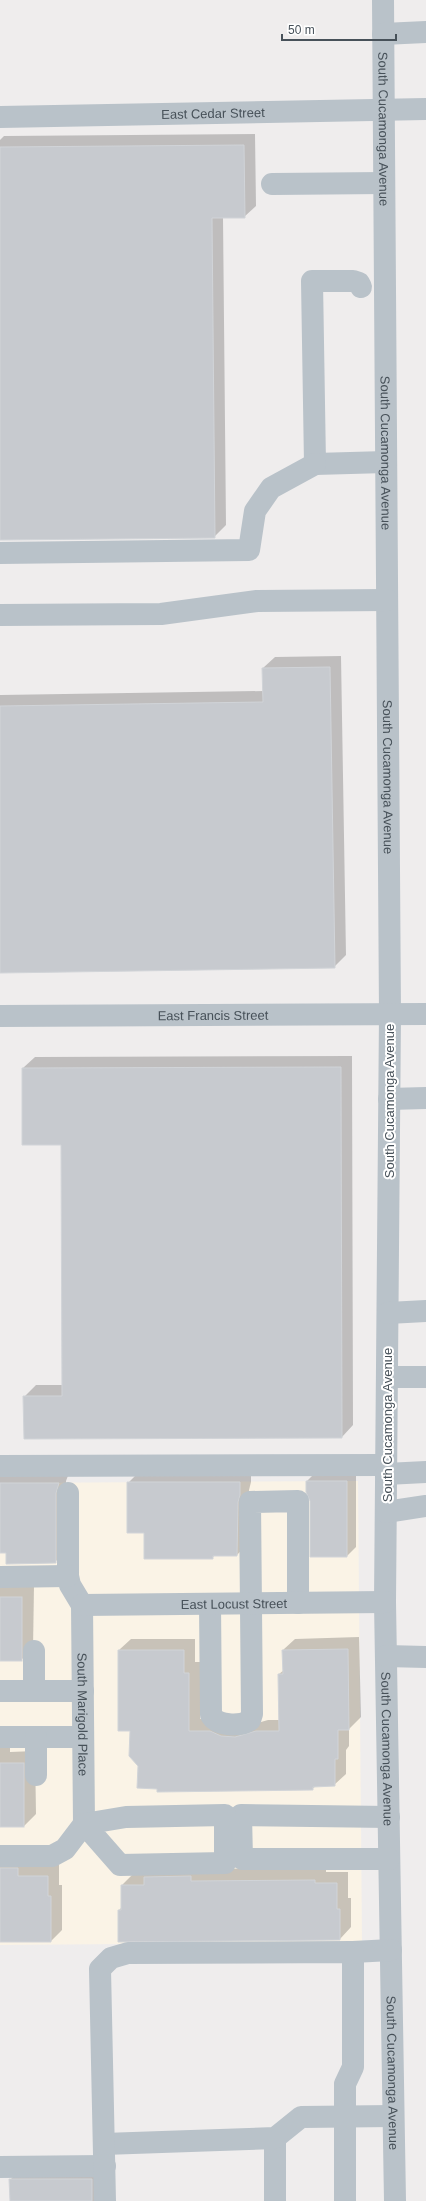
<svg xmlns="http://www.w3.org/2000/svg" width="426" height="2201" viewBox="0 0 426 2201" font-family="Arial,sans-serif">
<rect width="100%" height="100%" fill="#efeded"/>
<polygon fill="#faf3e6" points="358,1481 362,1942 0,1945 0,1483"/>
<g fill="#0003">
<polygon points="255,134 256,206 244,217 223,217 226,525 214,537 0,539 0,140 4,136"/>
<polygon points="341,656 346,955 334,967 0,972 0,695 264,691 263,668 275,657"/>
<polygon points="352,1056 353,1425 342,1437 24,1397 36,1385 63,1385 62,1144 23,1068 35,1057"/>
<polygon points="140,1471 251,1471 251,1482 249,1490 248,1543 237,1555 215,1555 212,1558 145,1532 128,1483"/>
<polygon points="316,1472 356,1472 356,1547 347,1556 312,1501 307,1481"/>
<polygon points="0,1473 69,1473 66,1481 66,1551 55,1562 0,1552"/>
<polygon points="0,1586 34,1586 33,1649 21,1660 0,1661"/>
<polygon points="359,1637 361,1717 349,1729 349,1746 346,1750 346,1774 334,1785 316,1786 312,1789 158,1788 139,1765 131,1730 119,1650 131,1639 195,1639 195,1662 200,1662 200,1719 222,1720 247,1726 268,1720 280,1720 279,1674 284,1670 283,1650 295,1639"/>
<polygon points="10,1747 10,1752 35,1751 36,1814 24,1826 0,1826 0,1748"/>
<polygon points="0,1850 29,1865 59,1865 59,1885 62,1885 62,1930 51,1941 0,1941"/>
<polygon points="326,1868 326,1872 348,1872 348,1898 351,1898 351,1927 340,1939 119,1910 122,1907 122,1885 133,1874 202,1869"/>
<polygon points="22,2168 103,2168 105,2201 10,2201 10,2180"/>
</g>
<g fill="#c7cacf" stroke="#d1d4d8">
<polygon points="244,145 245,218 212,218 215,538 0,540 0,147"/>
<polygon points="330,667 335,968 0,973 0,706 263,702 262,668"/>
<polygon points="341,1067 342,1438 24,1439 23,1396 62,1396 61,1145 22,1145 22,1068"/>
<polygon points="306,1481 347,1481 347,1557 310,1557 310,1501 306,1492"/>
<polygon points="127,1482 240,1482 240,1495 238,1502 237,1556 213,1556 213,1559 144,1559 144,1533 127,1533"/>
<polygon points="0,1483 59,1483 56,1493 56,1563 6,1564 6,1553 0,1553"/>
<rect x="0" y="1597" width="22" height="64"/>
<polygon points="348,1649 349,1730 338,1730 338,1759 335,1759 335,1786 313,1787 313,1790 157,1792 157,1789 137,1788 138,1766 129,1756 130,1731 118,1731 118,1650 184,1650 184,1673 189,1673 189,1731 210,1731 221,1736 235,1737 256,1731 279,1731 278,1674 283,1674 282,1650"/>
<rect x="0" y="1763" width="24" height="64"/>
<polygon points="0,1868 18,1868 18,1876 48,1876 48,1896 51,1896 51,1942 0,1942"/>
<polygon points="191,1876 191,1881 315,1880 315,1883 337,1883 337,1909 340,1909 340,1940 118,1942 118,1910 121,1910 121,1885 144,1885 144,1877"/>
<polygon points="9,2179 92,2179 92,2201 10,2201"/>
</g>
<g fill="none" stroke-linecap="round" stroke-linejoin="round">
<g stroke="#b9c2c9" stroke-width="22">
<path id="s1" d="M383,0L390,1014L385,1602L395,2201"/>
<polyline points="383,34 426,32"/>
<path id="s2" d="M0,117L426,109"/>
<polyline points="272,184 384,183"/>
<polyline points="361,287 359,283 353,281 312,281 315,464 386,462"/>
<polyline points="0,553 249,550 255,511 271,488 315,464"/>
<polyline points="0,615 161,614 257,601 387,600"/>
<path id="s3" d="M0,1016L426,1014"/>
<polyline points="389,1099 426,1098"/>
<polyline points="388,1313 426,1311"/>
<polyline points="387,1377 426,1377"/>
<polyline points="0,1466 386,1465"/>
<polyline points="386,1474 426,1472"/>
<path id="s4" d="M68,1493V1576L70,1585L82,1605L84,1824"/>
<polyline points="386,1512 426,1506"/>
<polyline points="0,1577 68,1576"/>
<path d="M210,1604L211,1715C217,1726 240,1727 250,1720L252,1714L250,1502L298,1501V1603"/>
<path id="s5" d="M82,1605L385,1602"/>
<polyline points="34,1651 34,1691"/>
<polyline points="386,1656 426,1657"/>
<polyline points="0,1691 83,1691"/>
<polyline points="0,1737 83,1737"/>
<polyline points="36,1737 36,1775"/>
<polyline points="389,1817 241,1815 242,1859 389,1859"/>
<polyline points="0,1856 52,1856 65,1849 84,1824 126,1817 225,1815 225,1863 120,1865 84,1824"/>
<polyline points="353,1952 391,1950"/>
<polyline points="275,2138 275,2201"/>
<polyline points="104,2144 275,2138 301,2117 393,2116"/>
<polyline points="0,2167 105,2166"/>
<polyline points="105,2201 100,1969 111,1958 128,1953 353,1952 353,2067 345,2084 345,2201"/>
</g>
</g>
<g text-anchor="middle" stroke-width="4" stroke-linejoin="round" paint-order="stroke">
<g font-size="13" fill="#475159" stroke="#fff">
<text dy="5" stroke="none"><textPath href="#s2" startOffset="213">East Cedar Street</textPath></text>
<text dy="5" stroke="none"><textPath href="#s1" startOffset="129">South Cucamonga Avenue</textPath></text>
<text dy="5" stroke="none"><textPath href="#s1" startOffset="453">South Cucamonga Avenue</textPath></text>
<text dy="5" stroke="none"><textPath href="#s1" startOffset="777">South Cucamonga Avenue</textPath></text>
<text dy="5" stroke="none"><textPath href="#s3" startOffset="213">East Francis Street</textPath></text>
<text transform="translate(389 1101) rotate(-90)" y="5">South Cucamonga Avenue</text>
<text transform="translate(387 1425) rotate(-90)" y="5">South Cucamonga Avenue</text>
<text dy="5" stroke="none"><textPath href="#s5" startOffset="152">East Locust Street</textPath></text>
<text dy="5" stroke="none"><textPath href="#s4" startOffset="225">South Marigold Place</textPath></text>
<text dy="5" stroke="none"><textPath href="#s1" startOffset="1749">South Cucamonga Avenue</textPath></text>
<text dy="5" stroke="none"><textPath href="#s1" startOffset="2073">South Cucamonga Avenue</textPath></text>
</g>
</g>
<path d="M282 34v6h114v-6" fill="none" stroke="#475159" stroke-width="2"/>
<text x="288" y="34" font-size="12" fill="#475159" stroke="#ffffff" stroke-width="3" paint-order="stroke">50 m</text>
</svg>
